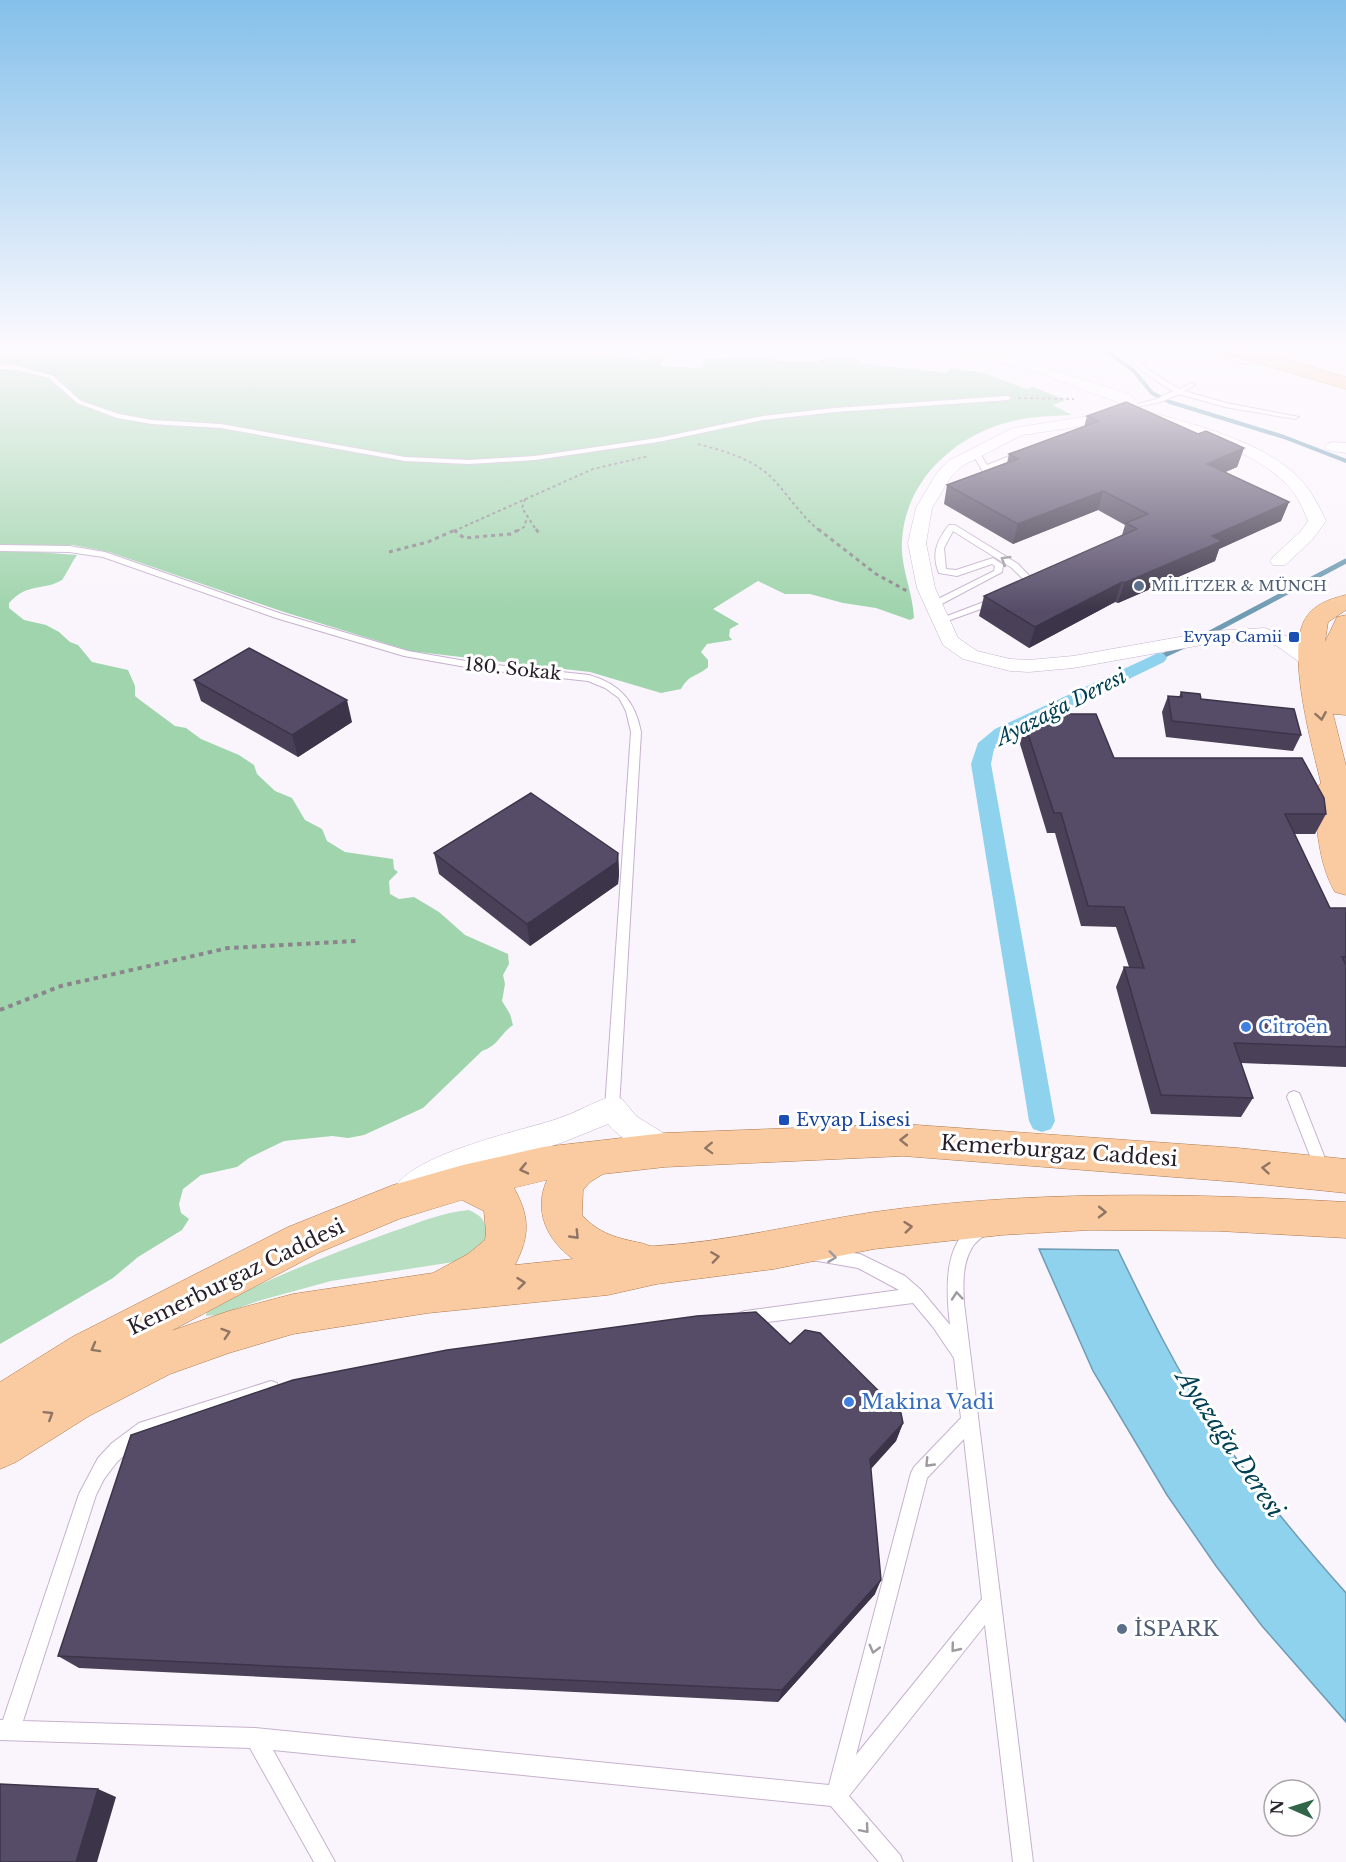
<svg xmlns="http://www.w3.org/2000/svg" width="1346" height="1862" viewBox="0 0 1346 1862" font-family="'Libre Baskerville',serif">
<rect width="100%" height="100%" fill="#faf5fc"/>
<path fill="#b8dfc1" d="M469,1210C489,1219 488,1229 483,1248L460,1261L331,1281L258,1301L218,1315L206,1316L207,1310C267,1279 330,1254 394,1231C418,1223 443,1212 469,1210Z"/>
<path fill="#9fd4ac" d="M0,350H541L646,360L650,356L664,357L660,366L702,368L704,359L774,357L775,361L820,362V358L859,357V363L947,373L950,368L984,373L1027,389L1033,387L1066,400L1053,405L1072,415C1054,416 1035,416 1017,420C959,432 905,478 902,541C900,567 913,592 914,618L910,620L876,608L843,603L810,594H785L758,581L713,609L739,624L730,629L729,636L732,640L707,644L701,652L708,660V667C697,677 689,674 681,689L661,693L590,672L410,651L284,612L109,552L73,545L42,546L37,552L77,555C72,562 64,578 62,580C44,591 28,582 9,603V608L24,620L46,625L59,632L70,642L78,645L92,662L128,670L135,686V696L140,700L175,726L186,728L201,739L239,755L254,765L257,774L275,791L292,798L305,820L322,829L327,841L345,852L393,859L394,869L398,872L389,881L390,894L399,899L414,897L439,912L465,935L508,954L509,964L503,975L505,984L502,1001L510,1014L513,1025C500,1034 498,1046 482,1051L423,1108L364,1135L348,1138L332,1136L284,1141L249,1158L237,1167L201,1175L183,1189L179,1204L181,1213L189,1219L182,1230L138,1257L113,1278L0,1344Z"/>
<path fill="#8ed2ee" stroke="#6f9cb3" stroke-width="1.5" d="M1039,1249L1118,1250C1147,1310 1177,1371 1214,1427C1254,1486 1299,1540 1346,1593V1722L1262,1626L1216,1566L1167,1495L1093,1371Z"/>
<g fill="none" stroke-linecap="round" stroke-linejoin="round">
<polyline stroke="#6f9cb3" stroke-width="4" points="1105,350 1134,371 1152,393 1170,402 1284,437 1346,461"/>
<g stroke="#6f9cb3" stroke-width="5">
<polyline points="1208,634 1346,561"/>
<polyline points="1158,658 1182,647"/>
</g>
<polygon fill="#8ed2ee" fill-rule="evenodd" points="1158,653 1164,654 1167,658 1164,662 1009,737 994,749 991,764 1055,1121 1051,1129 1042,1132 1033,1129 1029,1121 971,764 978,743 995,729"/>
<defs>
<g id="service">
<path d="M1128,350H1134V354L1147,369L1179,389L1192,383L1195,385L1184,391L1226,403L1299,417L1295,419L1225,407L1179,394L1161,402L1127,409V407L1157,399L1173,391C1160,383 1130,367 1128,350Z"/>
<polygon points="1202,350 1212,350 1251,363 1246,364"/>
<polygon points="0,365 17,366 53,376 81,401 119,414 152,420 221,424 405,457 469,460 535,456 658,438 763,416 835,408 1008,396 1011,398 1008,400 835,412 763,420 658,442 535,460 469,464 405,461 221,428 152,424 117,418 77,403 49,378 17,370 0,369"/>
<polygon points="972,450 978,450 987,465 1017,453 1024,455 989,469 992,478 982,483 978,481 984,477 981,468 971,452"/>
<path d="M949,525H955L1018,564L1039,586L1036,589H1030V586L1012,568L953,531L944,548L946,569L956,570L993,558L1003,565L1002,572L936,607H930V603L994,571L995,566L992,564L957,576L939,573C931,554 937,540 949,525Z"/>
<path d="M0,545L69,546L105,552L282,614L408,651L477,663L589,675C620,684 635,701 641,732L619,1108L617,1112L612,1114L607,1112L605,1108L631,732L626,711L619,698L605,688L588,681L477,669L404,656L276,618L103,557L69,552L0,551Z"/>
<polygon points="997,597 1001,600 1000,602 942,623 936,623 934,621"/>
<polygon points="1294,1091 1299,1093 1301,1097 1330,1171 1328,1175 1323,1177 1318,1175 1316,1171 1287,1097 1289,1093"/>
<path d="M982,1221L987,1223L989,1228C986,1236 978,1239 973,1246C962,1263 963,1284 964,1303L1033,1862H1013L985,1625L849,1796L900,1855L903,1862H879L831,1806L273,1750L335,1862H314L250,1748L0,1740V1720H3L79,1494L98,1458L112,1443L139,1423L271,1381L277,1383L279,1389L277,1395L149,1436L132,1448L117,1462L104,1479L96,1495L23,1721L255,1728L829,1785L911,1473L914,1467L961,1418L954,1358L933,1327L913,1303L745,1325L739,1323L737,1318L739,1313L745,1311L899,1290L858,1268L812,1260L809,1255L812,1250L817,1248L860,1254L905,1276L921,1290L950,1325C946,1291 942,1236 982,1221ZM964,1439L982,1599L856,1755L927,1478Z"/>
</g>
<g id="minor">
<polygon points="947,350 982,350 1016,357 1130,395 1137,403 1134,414 1112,422 1022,435 962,466 951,477 932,508 926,543 935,588 958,638 977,651 1010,659 1029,660 1073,656 1213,631 1265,628 1291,638 1319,658 1322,662 1319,666 1305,666 1277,646 1262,640 1213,643 1073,668 1029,672 1010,671 963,659 943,645 917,588 908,543 916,508 938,471 950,460 1013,428 1109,413 1122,408 1122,404 1031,370 995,361 954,354"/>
<path d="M1149,412C1195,424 1266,443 1299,478C1311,490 1319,506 1326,521L1312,540L1285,565H1273L1270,561L1273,557L1300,532L1308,521C1303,508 1297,495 1287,485C1255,450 1188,432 1144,420L1141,417L1144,414Z"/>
<polygon points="1333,442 1346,443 1346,453 1327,450 1325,447 1327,444"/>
<path d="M612,1096L622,1099L636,1116L676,1141L680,1150L676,1159C673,1160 670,1162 667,1162C653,1164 616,1134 608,1124L561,1143L465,1173L407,1206L396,1202L392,1192C409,1154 518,1132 557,1119C576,1113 593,1102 612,1096Z"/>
</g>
<g id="primary">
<polygon points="1224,350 1253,350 1346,377 1346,389 1227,354"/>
<path d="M1346,595V610L1328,622L1325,642L1337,617L1346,615V715L1333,714L1346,766V895L1335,892C1318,863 1316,823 1314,790L1321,783C1312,746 1287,655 1304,621C1312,605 1329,599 1346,595Z"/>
<path d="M903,1124L1238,1148L1346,1159V1193L1238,1182L903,1156L665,1167L603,1174L590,1182L583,1190L582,1215C599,1234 617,1238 641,1243C646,1244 650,1247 654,1246C728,1242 801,1223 874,1212C1032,1190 1187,1193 1346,1202V1238L1219,1231L1089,1230L1002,1235L874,1249L774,1269L657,1284L608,1295L428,1313L293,1334L229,1353L170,1374L89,1416L16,1462L0,1469V1382L72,1337L288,1227L393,1185L463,1165L543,1147L665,1133ZM547,1180C533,1211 547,1240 573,1259L515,1265C530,1235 530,1217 514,1188ZM462,1200L484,1211L486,1232L485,1240L468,1254L433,1273L293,1294L229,1311L171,1331L318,1253L399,1219Z"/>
</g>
</defs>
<use href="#service" stroke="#c6b1cf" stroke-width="2"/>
<use href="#minor" stroke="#c6b1cf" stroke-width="1"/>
<use href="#primary" stroke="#ae794d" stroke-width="1"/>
<g stroke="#8b848d" stroke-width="2" stroke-dasharray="3 3" stroke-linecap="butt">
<polyline points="1018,398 1074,399"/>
<path d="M698,444C724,451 754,459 773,479C789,496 801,516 820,531"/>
<polyline points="525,499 522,508 537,531"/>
<polyline points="454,531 593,469 649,456"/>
<polyline points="517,531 524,527 527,518"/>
</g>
<g stroke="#8b848d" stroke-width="3" stroke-dasharray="4 4" stroke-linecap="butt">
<polyline points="536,529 540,535"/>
<polyline points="818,529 876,574 907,591"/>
<polyline points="454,530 464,538 511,534 520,529"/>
<polyline points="389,552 428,542 457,529"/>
</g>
<polyline stroke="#8b848d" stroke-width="4" stroke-dasharray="4.5 4.5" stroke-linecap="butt" points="0,1010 61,986 228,948 356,941"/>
<use href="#service" fill="#fff" fill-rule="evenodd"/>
<use href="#minor" fill="#fff" fill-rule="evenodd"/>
<use href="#primary" fill="#facba0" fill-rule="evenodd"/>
</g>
<g fill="#4a4159">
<polygon points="1087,416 1198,434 1244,448 1237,467 1225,472 1289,502 1281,521 1219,549 1215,561 1118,603 1115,602 1029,648 979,616 984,596 1122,535 1125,525 1098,510 1013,544 944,504 947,485 1007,463 1009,454 1084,427"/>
<polygon points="194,680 352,722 298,757 201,701"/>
<polygon points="1181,692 1201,699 1301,735 1293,751 1166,737 1162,712 1168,696 1179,697"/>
<polygon points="1025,725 1114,758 1326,814 1315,834 1294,834 1330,908 1346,908 1346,1067 1241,1063 1253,1098 1241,1117 1151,1114 1116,987 1124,967 1129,967 1116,927 1081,926 1055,833 1047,833 1020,744"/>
<polygon points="434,853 618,853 619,874 618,884 530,946 439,874"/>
<polygon points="790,1344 903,1423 896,1441 871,1469 875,1594 778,1702 79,1668 58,1656"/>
</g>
<g fill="#3c3549">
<polygon points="1244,448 1237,467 1200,483 1207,464"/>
<polygon points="1103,491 1098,510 1013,544 1018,524"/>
<polygon points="1289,502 1281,521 1219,549 1215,561 1118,603 1124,583 1212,536"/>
<polygon points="1122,582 1115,602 1029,648 1035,627"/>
<polygon points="347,700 352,722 298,757 292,735"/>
<polygon points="618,853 619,874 618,884 530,946 527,924"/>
<polygon points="903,1423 896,1441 864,1476 870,1459"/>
<polygon points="881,1580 875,1594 778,1702 782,1690"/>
<polygon points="98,1789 116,1797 97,1862 76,1862"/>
</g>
<g fill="#564c68" stroke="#3c3549" stroke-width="1.5">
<polygon points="1126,402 1198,434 1206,431 1244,448 1207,464 1289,502 1212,536 1222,541 1124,583 1122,582 1035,627 984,596 1137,529 1126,523 1148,514 1103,491 1018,524 947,485 1018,459 1009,454 1099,421 1087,416"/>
<polygon points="249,648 347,700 292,735 194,680"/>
<polygon points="1181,692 1200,694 1201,699 1294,709 1301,735 1172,721 1168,696 1182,697"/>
<polygon points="1059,714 1096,714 1114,758 1302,758 1324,798 1326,814 1285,814 1330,908 1346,908 1346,957 1342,957 1346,965 1346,1047 1234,1043 1253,1098 1161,1095 1124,967 1144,968 1124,907 1088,906 1061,813 1054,813 1025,725"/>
<polygon points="531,793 618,853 617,862 527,924 434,853"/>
<polygon points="756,1312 790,1344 805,1330 820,1333 901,1413 903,1423 870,1459 881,1580 782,1690 58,1656 131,1435 293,1380 447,1350 697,1316"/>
<polygon points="0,1784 98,1789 76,1862 0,1862"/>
</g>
<defs><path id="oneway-chevron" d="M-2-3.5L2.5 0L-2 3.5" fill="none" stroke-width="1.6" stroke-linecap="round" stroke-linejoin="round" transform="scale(1.5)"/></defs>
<g stroke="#9e9a9f">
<use href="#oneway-chevron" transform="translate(1005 560) rotate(-149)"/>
<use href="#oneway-chevron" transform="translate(832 1257) rotate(7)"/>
<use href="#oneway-chevron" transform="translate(957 1296) rotate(-95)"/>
<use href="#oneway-chevron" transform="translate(929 1463) rotate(134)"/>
<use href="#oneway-chevron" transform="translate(955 1648) rotate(129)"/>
<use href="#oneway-chevron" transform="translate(874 1649) rotate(105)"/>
<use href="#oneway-chevron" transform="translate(865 1829) rotate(49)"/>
</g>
<g stroke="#907565">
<use href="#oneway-chevron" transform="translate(1321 716) rotate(80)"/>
<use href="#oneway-chevron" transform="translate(904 1140) rotate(-179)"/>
<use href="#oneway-chevron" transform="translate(709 1148) rotate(178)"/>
<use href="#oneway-chevron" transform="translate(1266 1168) rotate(-175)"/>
<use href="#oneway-chevron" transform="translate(524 1169) rotate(167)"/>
<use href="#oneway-chevron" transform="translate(1102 1212) rotate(1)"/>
<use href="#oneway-chevron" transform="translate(908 1227) rotate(-6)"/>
<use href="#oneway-chevron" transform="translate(575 1235) rotate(46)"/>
<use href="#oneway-chevron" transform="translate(715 1257) rotate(-8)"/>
<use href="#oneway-chevron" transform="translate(521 1283) rotate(-6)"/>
<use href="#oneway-chevron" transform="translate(226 1333) rotate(-18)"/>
<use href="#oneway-chevron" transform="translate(95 1348) rotate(151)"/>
<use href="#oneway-chevron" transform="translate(49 1415) rotate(-32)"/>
</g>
<linearGradient id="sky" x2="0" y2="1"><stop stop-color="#84c0ea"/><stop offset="0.57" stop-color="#fdfafe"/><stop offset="1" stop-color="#fdfafe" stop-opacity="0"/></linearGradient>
<rect width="1346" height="611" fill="url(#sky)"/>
<g fill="#5c6f8a" stroke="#fff" stroke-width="2">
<circle cx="1139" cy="586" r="6"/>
<circle cx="1122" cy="1629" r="6"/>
</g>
<g fill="#1a4fb4" stroke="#fff" stroke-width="2">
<rect x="1288" y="631" width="12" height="12" rx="3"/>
<rect x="778" y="1114" width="12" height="12" rx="3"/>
</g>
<g fill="#3f7fe0" stroke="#fff" stroke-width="2">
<circle cx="1246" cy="1027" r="6"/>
<circle cx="849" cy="1402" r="6"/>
</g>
<g text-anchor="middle" stroke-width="6" stroke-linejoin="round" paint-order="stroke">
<g font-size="15" fill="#4e5e75" stroke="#fff" text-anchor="start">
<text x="1151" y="591">MİLİTZER &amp; MÜNCH</text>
</g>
<g font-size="15" fill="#164399" stroke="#fff" text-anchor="end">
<text x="1282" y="642">Evyap Camii</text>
</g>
<g font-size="18" fill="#271f2a" stroke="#fff">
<text transform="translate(513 669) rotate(6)" y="6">180. Sokak</text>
</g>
<g font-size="18" fill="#366cbe" stroke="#fff" text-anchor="start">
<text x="1258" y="1033">Citroën</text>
</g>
<g font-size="18" fill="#164399" stroke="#fff" text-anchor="start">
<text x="796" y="1126">Evyap Lisesi</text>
</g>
<g font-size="20" font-style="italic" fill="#024054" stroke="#fff">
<text transform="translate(1061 707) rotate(-27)" y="7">Ayazağa Deresi</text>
</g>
<g font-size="21" fill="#271f2a" stroke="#fff">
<text transform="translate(1059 1151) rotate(4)" y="7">Kemerburgaz Caddesi</text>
<text transform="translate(236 1277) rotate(-26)" y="7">Kemerburgaz Caddesi</text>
</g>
<g font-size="21" fill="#366cbe" stroke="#fff" text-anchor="start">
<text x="861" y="1409">Makina Vadi</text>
</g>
<g font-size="21" fill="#4e5e75" stroke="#fff" text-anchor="start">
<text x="1134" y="1636">İSPARK</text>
</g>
<g font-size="24" font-style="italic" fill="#024054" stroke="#fff">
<text transform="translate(1230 1444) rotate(56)" y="8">Ayazağa Deresi</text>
</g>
</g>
<g transform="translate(1292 1808) rotate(273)"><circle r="28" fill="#ffffff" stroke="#a9a5aa" stroke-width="1.5"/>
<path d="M0-4.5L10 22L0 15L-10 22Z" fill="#30654a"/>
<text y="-9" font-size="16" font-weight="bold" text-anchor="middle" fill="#271f2a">N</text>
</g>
</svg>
